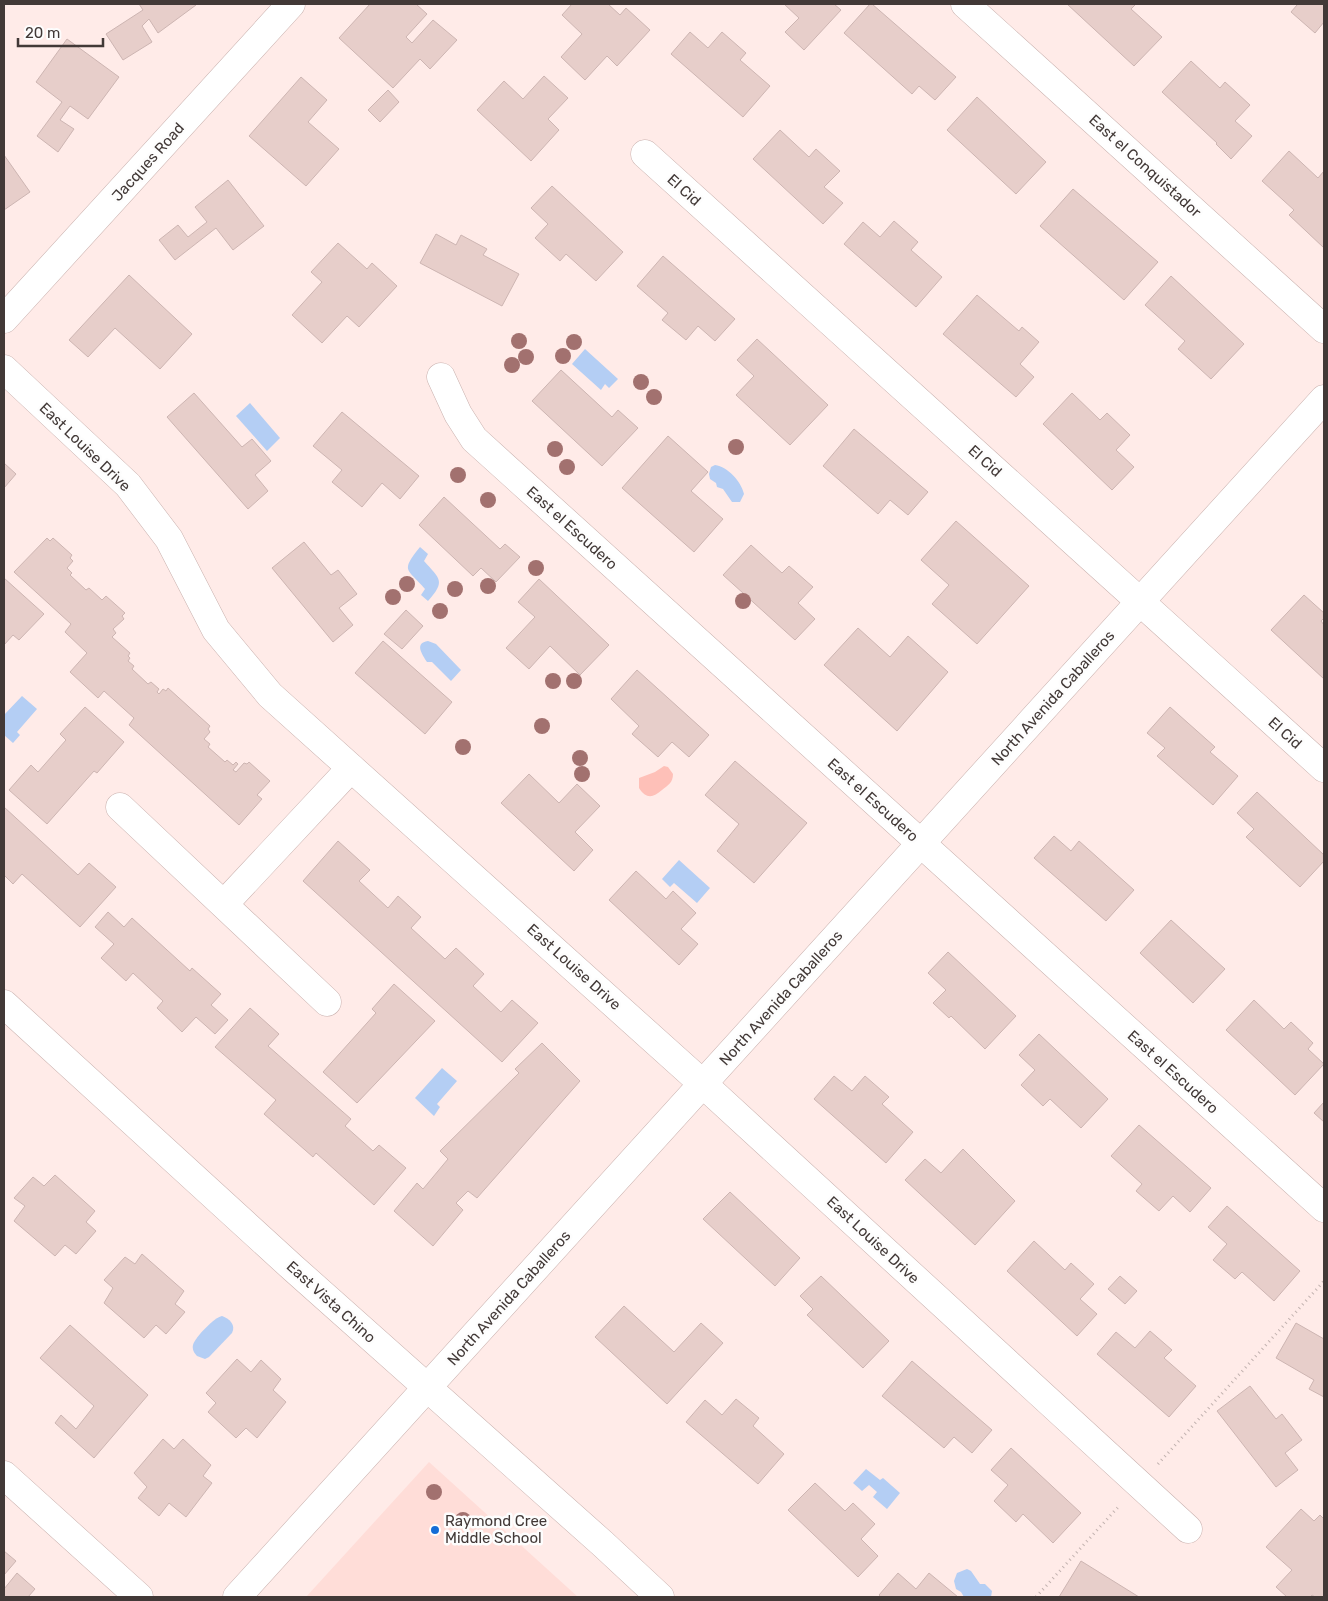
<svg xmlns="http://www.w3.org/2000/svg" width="1328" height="1601" viewBox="0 0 1328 1601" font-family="Rubik,sans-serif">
<rect width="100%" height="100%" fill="#ffebe8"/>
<polygon fill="#ffddd8" points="429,1462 578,1597 306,1597"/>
<path fill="#fec0b8" d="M664,766L668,767L673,774C673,783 668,785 662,790C653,798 646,799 639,788V778L655,772Z"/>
<g fill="#b4cef4">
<polygon points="585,349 618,379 609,388 605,384 601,390 572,364"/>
<polygon points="250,403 280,438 267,451 236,416"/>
<path d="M715,465C728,467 741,481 744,494L740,502H732L723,489L717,487L716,483L710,479L709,474L711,467Z"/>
<path d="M420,547L428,554L424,561C440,579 446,581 428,601L421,595L425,589C407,568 400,572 420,547Z"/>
<path d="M428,641L436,644L461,670L451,681L432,662H427C422,654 414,643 428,641Z"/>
<polygon points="22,696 37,709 17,732 20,735 13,743 4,735 4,715"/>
<polygon points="679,860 710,888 697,903 674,883 670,887 662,879"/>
<polygon points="442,1068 457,1081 437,1104 440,1107 434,1116 415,1098"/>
<path d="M222,1316C230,1319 236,1325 232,1333L209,1357L205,1359L197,1356C194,1353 192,1349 193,1345C195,1337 215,1317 222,1316Z"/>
<polygon points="866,1469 880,1480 883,1478 900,1493 887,1509 873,1497 877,1492 869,1485 862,1491 853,1483"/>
<polygon points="967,1569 971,1571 980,1584 985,1584 992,1591 991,1597 964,1597 961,1592 956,1589 954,1581 957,1573"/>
</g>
<g fill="#e7ceca" stroke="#cdb5b2">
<polygon points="139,4 195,4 196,5 158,33 149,19 142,26 152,42 123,60 106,34 143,10"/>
<polygon points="370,4 416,4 427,14 406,37 412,43 433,20 457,40 430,69 420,59 393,88 339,38"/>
<polygon points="572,4 608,4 620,15 626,8 650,30 617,66 607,56 585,80 561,57 582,34 562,15"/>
<polygon points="784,4 834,4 841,10 804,50 785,32 799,18"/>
<polygon points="870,4 872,4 956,77 935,100 919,86 912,94 844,33"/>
<polygon points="1067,4 1136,4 1131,9 1162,37 1134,66"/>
<polygon points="1295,4 1324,4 1324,22 1315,33 1291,12 1297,5"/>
<polygon points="690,32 708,48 722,32 746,53 740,60 770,86 743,117 671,54"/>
<polygon points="67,39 119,77 88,119 70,106 60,120 74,129 58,152 37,136 62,102 36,82"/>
<polygon points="1191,61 1220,88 1225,82 1250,105 1235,121 1252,136 1231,159 1216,144 1217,143 1162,92"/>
<polygon points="544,76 568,98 548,119 559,130 531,161 477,110 504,81 523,99"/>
<polygon points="301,77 327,100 308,122 339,149 306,186 249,136"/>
<polygon points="388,90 399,102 380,122 368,110"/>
<polygon points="977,97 1046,162 1016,194 947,130"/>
<polygon points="780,130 809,157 816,149 840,171 824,187 843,203 823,224 753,159"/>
<polygon points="1289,151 1318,178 1324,171 1324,248 1289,215 1294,210 1262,181"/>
<polygon points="4,155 30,192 4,210"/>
<polygon points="228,180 264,226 233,250 216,228 175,260 159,240 178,225 188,237 207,222 195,207"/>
<polygon points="552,186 623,252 596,281 566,254 560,261 535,238 548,224 531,208"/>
<polygon points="1073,189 1158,262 1124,300 1040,226"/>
<polygon points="894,221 918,242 911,250 942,277 916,307 844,244 863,222 880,237"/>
<polygon points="436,234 456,245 461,235 487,249 483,255 519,274 502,306 420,263"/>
<polygon points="338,243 367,269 372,263 397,286 359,327 347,316 322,343 292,315 322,282 311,272"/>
<polygon points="663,256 735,319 715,341 698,326 686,340 662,320 668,313 637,286"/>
<polygon points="129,275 192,334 160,369 115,328 88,357 69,340"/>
<polygon points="1171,276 1244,344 1211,379 1178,349 1185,341 1145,305"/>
<polygon points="977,295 1019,331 1022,327 1039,342 1020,364 1034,377 1016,397 943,334"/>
<polygon points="757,339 828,405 790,445 736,395 754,376 737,360"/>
<polygon points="561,370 612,417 618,410 638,428 602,466 532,401"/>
<polygon points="194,393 242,447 252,439 271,461 255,475 268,491 248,509 167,417"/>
<polygon points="1072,393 1100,420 1107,413 1130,435 1116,450 1134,467 1112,490 1043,424"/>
<polygon points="342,412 419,476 400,499 382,483 362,507 332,482 342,470 313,446"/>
<polygon points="854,429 928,492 908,515 890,500 878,514 823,466"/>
<polygon points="668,436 708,472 691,491 723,519 694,552 622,488"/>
<polygon points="4,463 16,474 4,488"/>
<polygon points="444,497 500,549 505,544 520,557 496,582 481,568 473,576 419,525"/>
<polygon points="956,521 1029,586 977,644 932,604 949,585 921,560"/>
<polygon points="47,538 50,541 53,538 72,555 70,558 73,561 67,568 72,573 70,575 86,590 89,588 102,600 106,596 125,613 122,616 124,619 113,629 116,633 112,637 130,653 128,656 130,658 128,661 134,666 132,669 148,684 151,682 159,689 157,692 159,694 163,689 166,691 168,688 210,726 208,729 210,732 204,739 210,744 208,747 225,762 227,760 233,765 236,762 238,764 233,770 236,772 244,763 247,764 249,762 270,781 257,795 262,799 239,825 129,725 134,718 104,691 98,698 70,672 87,653 65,632 71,624 14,572"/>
<polygon points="304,542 331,575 338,570 357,594 339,608 353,625 333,642 272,568"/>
<polygon points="751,545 782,573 789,566 813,587 798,603 815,619 795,640 723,575"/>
<polygon points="4,578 44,614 19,640 13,635 4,645"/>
<polygon points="539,579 609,645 580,675 550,646 529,669 506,648 535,617 518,602"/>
<polygon points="1304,595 1324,613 1324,618 1321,621 1324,625 1324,679 1271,630"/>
<polygon points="406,610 423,626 402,649 384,634"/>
<polygon points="858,628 890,657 908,636 948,672 897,731 824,665"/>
<polygon points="383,641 452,702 425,734 355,673"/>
<polygon points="637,670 709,735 689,757 672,742 658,757 632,734 639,726 611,699"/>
<polygon points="85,707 124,742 97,773 94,771 47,824 9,790 31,765 38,772 66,740 60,734"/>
<polygon points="1170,707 1215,747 1210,752 1238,776 1213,805 1157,756 1165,748 1147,733"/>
<polygon points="735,761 807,823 754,883 717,851 739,824 705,795"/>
<polygon points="529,774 559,803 577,784 600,806 575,832 593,850 574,871 501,803"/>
<polygon points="1257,792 1324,855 1324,861 1300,887 1246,837 1254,829 1237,813"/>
<polygon points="4,807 78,875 89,863 116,887 80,927 22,874 13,884 4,875"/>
<polygon points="1054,836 1071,851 1079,841 1134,890 1106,921 1034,858"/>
<polygon points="338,841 370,870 359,881 388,908 398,896 421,917 411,928 445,959 456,948 484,974 473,986 501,1012 512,1000 538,1023 502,1062 303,881"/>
<polygon points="636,871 666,899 673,891 696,913 681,929 698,944 679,965 609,900"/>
<polygon points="108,912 124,927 132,918 190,971 192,968 221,994 211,1005 228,1020 215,1034 196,1017 182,1032 157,1008 163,1001 133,973 126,981 101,958 114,944 95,927"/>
<polygon points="1171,920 1225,969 1193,1003 1140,953"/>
<polygon points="948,952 1016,1016 985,1049 951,1016 949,1018 933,1003 946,990 928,973"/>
<polygon points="394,984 435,1021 357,1103 323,1072 376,1013 372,1009"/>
<polygon points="1254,1000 1284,1029 1291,1022 1313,1043 1308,1049 1324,1064 1295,1095 1226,1030"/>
<polygon points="250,1008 279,1034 268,1046 351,1119 345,1126 373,1151 379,1145 406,1168 374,1205 316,1153 313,1157 264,1114 276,1100 215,1047"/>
<polygon points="1039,1034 1108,1099 1081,1128 1050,1099 1043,1106 1021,1085 1035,1070 1019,1055"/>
<polygon points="542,1043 580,1081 477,1198 468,1191 456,1203 463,1210 433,1246 394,1211 417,1183 423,1189 448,1159 440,1151 519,1073 515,1069"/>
<polygon points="834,1076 852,1091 865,1076 889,1097 882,1104 913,1132 886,1163 814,1099"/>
<polygon points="1324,1102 1324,1122 1314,1113"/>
<polygon points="1139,1125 1211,1188 1190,1212 1173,1196 1159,1211 1136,1191 1142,1184 1111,1156"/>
<polygon points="963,1149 1015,1201 975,1245 905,1180 925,1159 941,1173"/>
<polygon points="55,1175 95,1211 86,1222 96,1231 76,1254 65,1245 55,1256 14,1221 25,1206 14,1198 33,1177 44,1186"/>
<polygon points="730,1192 800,1258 775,1286 703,1219"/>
<polygon points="1227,1206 1300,1271 1274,1301 1242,1272 1235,1279 1213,1260 1227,1244 1208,1227"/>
<polygon points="1034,1241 1065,1270 1071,1263 1094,1284 1080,1299 1097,1314 1077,1336 1007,1271"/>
<polygon points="142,1254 184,1291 175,1304 185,1312 166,1334 156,1325 144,1338 104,1303 113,1288 104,1280 125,1257 135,1264"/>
<polygon points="821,1276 889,1341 863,1368 807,1315 813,1309 800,1296"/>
<polygon points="1120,1276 1137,1291 1125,1304 1108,1289"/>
<polygon points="624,1306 674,1352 701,1323 723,1343 667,1404 595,1337"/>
<polygon points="1296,1323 1324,1339 1324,1397 1309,1389 1314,1380 1276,1358"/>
<polygon points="70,1325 148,1395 94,1458 55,1423 61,1415 76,1429 94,1406 40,1358"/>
<polygon points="1150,1331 1172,1350 1164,1358 1196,1386 1169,1417 1097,1354 1116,1332 1135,1348"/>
<polygon points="237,1359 251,1372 261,1360 281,1379 273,1390 286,1402 257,1438 246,1428 236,1438 208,1412 216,1403 206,1393"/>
<polygon points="912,1361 992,1430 972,1453 954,1437 944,1448 882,1396"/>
<polygon points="1250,1386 1276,1419 1282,1414 1302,1440 1285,1453 1298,1470 1276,1487 1217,1411"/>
<polygon points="736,1399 759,1418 753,1426 784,1454 758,1484 686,1422 705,1400 722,1415"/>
<polygon points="163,1439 174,1449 183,1439 211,1465 203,1476 212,1483 186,1517 169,1503 159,1516 138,1498 147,1487 134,1473"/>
<polygon points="1011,1448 1081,1513 1053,1543 1023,1514 1016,1522 994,1501 1008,1485 991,1470"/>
<polygon points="815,1483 845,1511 853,1503 875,1524 861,1539 878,1556 858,1577 788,1510"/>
<polygon points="1301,1509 1314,1521 1320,1515 1324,1519 1324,1597 1315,1597 1312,1595 1310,1597 1287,1597 1276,1587 1292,1570 1266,1547"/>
<polygon points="4,1551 16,1561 4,1575"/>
<polygon points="1081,1561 1139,1597 1059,1597"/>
<polygon points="17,1573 35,1589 28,1597 4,1597 4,1589"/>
<polygon points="898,1573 916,1589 929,1573 958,1597 881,1597 879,1595"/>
</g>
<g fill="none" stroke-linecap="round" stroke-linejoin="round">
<defs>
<g id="street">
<polyline points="965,4 1324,329"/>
<polyline points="645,154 1324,768"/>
<polyline points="4,319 291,4"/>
<polyline points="4,369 128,485 169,539 216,630 270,695 703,1084 1188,1529"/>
<polyline points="441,377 458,414 474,439 1324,1208"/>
<polyline points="120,807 327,1002"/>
<polyline points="224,904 351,768"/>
<polyline points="4,1475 139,1597"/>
</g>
<polyline id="secondary" points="237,1597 1324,399"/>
<polyline id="primary" points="4,1004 293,1268 603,1544 660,1597"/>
</defs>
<use href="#street" stroke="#c9b1ae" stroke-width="29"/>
<use href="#secondary" stroke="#c9b1ae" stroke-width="29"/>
<use href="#primary" stroke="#c9b1ae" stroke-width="29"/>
<g stroke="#c2b2af" stroke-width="3" stroke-dasharray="1 4" stroke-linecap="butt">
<polyline points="1158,1464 1324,1281"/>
<polyline points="1036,1597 1120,1505"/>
</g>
<use href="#street" stroke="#fff" stroke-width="28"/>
<use href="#secondary" stroke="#fff" stroke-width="28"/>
<use href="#primary" stroke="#fff" stroke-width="28"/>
</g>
<g fill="#a2716f">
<circle cx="519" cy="341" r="8"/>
<circle cx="574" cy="342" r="8"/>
<circle cx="563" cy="356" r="8"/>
<circle cx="526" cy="357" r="8"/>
<circle cx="512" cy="365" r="8"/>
<circle cx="641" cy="382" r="8"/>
<circle cx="654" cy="397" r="8"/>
<circle cx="736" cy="447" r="8"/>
<circle cx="555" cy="449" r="8"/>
<circle cx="567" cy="467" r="8"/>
<circle cx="458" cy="475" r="8"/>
<circle cx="488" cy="500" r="8"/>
<circle cx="536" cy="568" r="8"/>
<circle cx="407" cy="584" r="8"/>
<circle cx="488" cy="586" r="8"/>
<circle cx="455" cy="589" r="8"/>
<circle cx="393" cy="597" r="8"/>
<circle cx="743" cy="601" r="8"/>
<circle cx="440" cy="611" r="8"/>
<circle cx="553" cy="681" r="8"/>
<circle cx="574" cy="681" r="8"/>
<circle cx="542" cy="726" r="8"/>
<circle cx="463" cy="747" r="8"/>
<circle cx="580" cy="758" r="8"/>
<circle cx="582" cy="774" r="8"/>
<circle cx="434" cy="1492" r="8"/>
<circle cx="463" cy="1520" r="8"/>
</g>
<circle fill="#146cd6" stroke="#fdfdfd" stroke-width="2" cx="435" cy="1530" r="5"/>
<g text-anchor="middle" stroke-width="5" stroke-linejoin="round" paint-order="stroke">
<g font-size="15" fill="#423937" stroke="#fdfdfd">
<text transform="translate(148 162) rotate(-48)" y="5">Jacques Road</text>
<text transform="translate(1145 166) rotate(42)" y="5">East el Conquistador</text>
<text transform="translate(684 190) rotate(42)" y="5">El Cid</text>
<text transform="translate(85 447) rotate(44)" y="5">East Louise Drive</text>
<text transform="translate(985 461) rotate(42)" y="5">El Cid</text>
<text transform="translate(572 528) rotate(42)" y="5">East el Escudero</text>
<text transform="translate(1053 698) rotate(-48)" y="5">North Avenida Caballeros</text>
<text transform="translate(1285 733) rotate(42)" y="5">El Cid</text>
<text transform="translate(873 800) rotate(42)" y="5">East el Escudero</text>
<text transform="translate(574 967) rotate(42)" y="5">East Louise Drive</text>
<text transform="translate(781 998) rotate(-48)" y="5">North Avenida Caballeros</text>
<text transform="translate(1173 1072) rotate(42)" y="5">East el Escudero</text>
<text transform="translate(873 1240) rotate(43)" y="5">East Louise Drive</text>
<text transform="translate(509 1298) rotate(-48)" y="5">North Avenida Caballeros</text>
<text transform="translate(331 1302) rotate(42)" y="5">East Vista Chino</text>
</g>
<g font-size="15" fill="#423937" stroke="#fdfdfd" text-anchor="start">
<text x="445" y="1526">Raymond Cree<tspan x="445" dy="17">Middle School</tspan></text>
</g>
</g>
<rect width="1328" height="1601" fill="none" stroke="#423937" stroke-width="10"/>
<path d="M18 38v8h85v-8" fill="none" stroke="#423937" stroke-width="2.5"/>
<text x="25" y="38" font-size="15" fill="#423937" stroke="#fdfdfd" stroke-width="4" paint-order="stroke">20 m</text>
</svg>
